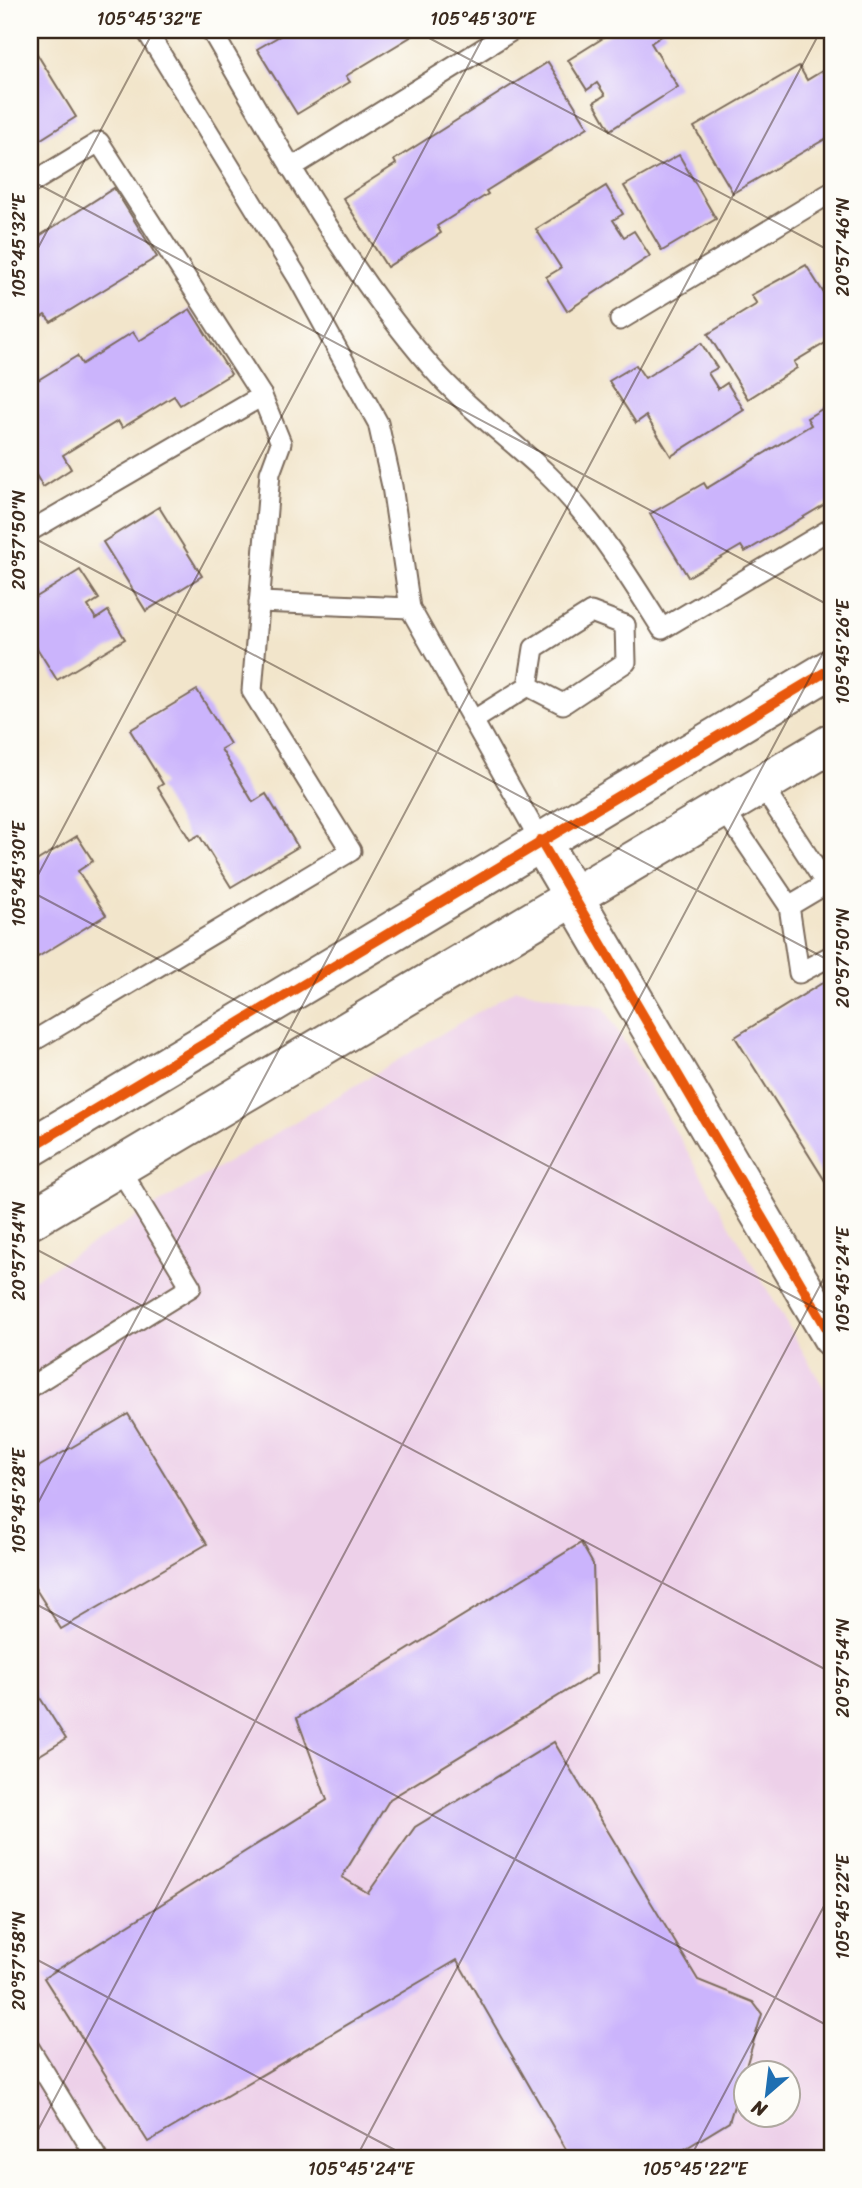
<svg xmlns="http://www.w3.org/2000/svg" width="862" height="2188" viewBox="0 0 862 2188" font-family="Sriracha,sans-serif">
<rect width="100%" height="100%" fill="#fdfcf7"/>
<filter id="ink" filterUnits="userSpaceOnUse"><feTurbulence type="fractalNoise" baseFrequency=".0143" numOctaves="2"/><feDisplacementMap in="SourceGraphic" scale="14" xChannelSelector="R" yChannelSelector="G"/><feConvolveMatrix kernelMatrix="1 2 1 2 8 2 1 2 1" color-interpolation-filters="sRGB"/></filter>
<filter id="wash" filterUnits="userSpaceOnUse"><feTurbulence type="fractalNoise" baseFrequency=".00686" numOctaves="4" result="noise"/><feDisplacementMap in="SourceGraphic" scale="28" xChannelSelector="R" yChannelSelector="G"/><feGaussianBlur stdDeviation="1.57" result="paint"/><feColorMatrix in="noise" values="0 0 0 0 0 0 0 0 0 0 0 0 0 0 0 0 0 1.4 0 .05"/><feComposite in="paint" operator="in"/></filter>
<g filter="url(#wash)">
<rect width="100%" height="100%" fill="#f2e5cb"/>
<path fill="#edd0e9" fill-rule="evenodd" d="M516,989L604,1007L832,1402V2158H30V1281ZM746,2072H788V2114H746Z"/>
<g id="blocks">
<g fill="#cbb4fc">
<polygon points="290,30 422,30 346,76 350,82 297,114 257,49"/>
<polygon points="616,30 664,30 666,33 651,43 678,87 610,130 594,102 605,95 597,83 587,90 568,60"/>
<polygon points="34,49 76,117 30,146 30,51"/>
<polygon points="548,62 588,127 486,191 488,194 437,226 441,233 387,267 343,198 396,164 394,160"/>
<polygon points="832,65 832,135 733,193 694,127 799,66 807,80"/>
<polygon points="679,155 716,219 662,251 624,186"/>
<polygon points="606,186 623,214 613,220 624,237 634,231 650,256 567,311 546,277 561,268 536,229"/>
<polygon points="114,188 157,257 51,322 45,315 30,324 30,242"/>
<polygon points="806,265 832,306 832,339 794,362 797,368 748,399 708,334 757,304 751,295"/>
<polygon points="190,309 231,374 180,405 174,396 122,428 118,421 63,455 71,469 43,487 30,465 30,385 77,356 82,364 133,332 139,341"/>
<polygon points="701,343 717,368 708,373 718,389 727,383 744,410 671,456 646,416 636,423 609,381 636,365 645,378"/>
<polygon points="832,403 832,500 745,552 741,546 688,577 650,514 704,483 707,488 811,425 807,418"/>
<polygon points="159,507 202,576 146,611 103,542"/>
<polygon points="80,570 99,599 88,606 96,619 108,611 125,639 57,680 30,637 30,601"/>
<polygon points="197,690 230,744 221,749 253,802 266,794 298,847 231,887 199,835 190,840 158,787 163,784 130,730"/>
<polygon points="77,836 93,861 78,871 106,915 38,957 30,945 30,924 33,923 30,918 30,865"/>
<polygon points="832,977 832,1192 735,1037"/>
<polygon points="128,1414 207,1544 61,1629 30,1580 30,1472"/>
<polygon points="581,1543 593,1564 596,1673 390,1799 342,1877 368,1893 415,1827 554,1742 698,1980 753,2002 762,2014 729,2122 670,2158 571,2158 457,1960 148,2142 44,1978 327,1800 297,1718"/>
<polygon points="30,1682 66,1739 30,1761"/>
</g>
</g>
</g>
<g filter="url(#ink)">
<use href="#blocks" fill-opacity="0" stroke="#7b6b5b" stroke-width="2"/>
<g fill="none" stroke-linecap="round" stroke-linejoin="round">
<defs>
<g id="lane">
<polyline points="146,30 298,278 378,423 392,486 410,608 540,840"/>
<path d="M211,30C278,145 344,266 432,368C465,406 508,437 545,472C594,519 626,572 662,629L832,528"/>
<polyline points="291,168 513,30"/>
<polyline points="30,184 99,142 262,396 281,443 270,473 252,691 351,851 30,1043"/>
<polyline points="620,320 832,192"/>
<polyline points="30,531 262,396"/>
<polyline points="259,602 410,608"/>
<polyline points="528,686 563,704 626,662 625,625"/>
<polyline points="474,720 528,686 534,648 591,612 625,625"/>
<polyline points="762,786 826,884 789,906 799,973 831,956"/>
<polyline points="723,808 789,906"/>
<polyline points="30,1387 191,1287 118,1166"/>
<polyline points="30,2049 97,2158"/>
</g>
<g id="street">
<polyline points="540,840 832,1337"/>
<polyline points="30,1148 832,668"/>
<polyline points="30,1220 832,743"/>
</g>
</defs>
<use href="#lane" stroke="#7b6b5b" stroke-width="23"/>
<use href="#street" stroke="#7b6b5b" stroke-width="42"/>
<use href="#lane" stroke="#fff" stroke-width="19"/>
<use href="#street" stroke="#fff" stroke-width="38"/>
<defs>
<g id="cycleway">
<polyline points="540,840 832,1337"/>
<polyline points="30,1148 832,668"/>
</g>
</defs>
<use href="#cycleway" stroke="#fdfcf7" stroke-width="15"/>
<use href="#cycleway" stroke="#e8590c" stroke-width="10"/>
</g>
</g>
<path fill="none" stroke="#3b2a1e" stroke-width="2" stroke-opacity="0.45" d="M414,30L832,252M30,180L832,607M30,263L154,30M30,536L832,962M30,890L487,30M30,891L832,1317M30,1246L832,1673M30,1518L821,30M30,1601L832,2028M30,1956L410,2158M30,2145L832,636M356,2158L832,1263M690,2158L832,1891"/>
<rect width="862" height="2188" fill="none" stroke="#fdfcf7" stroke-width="77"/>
<g transform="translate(767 2094) rotate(208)"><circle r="33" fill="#fdfcf7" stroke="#afa8a0" stroke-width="2"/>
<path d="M0-5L12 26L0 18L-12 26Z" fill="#1f6fb2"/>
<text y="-10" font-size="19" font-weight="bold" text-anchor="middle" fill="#3b2a1e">N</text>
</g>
<rect x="38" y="38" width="786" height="2112" fill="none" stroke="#3b2a1e" stroke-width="2.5"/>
<g font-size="18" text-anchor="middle" fill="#3b2a1e">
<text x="149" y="25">105°45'32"E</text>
<text x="483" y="25">105°45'30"E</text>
<text transform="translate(19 246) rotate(-90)" y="6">105°45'32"E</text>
<text transform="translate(843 247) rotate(-90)" y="6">20°57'46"N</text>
<text transform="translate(19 540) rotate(-90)" y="6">20°57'50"N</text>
<text transform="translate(843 652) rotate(-90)" y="6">105°45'26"E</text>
<text transform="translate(19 874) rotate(-90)" y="6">105°45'30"E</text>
<text transform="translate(843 958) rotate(-90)" y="6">20°57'50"N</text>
<text transform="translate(19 1251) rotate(-90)" y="6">20°57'54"N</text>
<text transform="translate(843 1280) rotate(-90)" y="6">105°45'24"E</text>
<text transform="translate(19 1501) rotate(-90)" y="6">105°45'28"E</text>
<text transform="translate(843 1668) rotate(-90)" y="6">20°57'54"N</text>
<text transform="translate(843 1907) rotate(-90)" y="6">105°45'22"E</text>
<text transform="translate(19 1961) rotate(-90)" y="6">20°57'58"N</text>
<text x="361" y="2175">105°45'24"E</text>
<text x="695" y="2175">105°45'22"E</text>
</g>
</svg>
